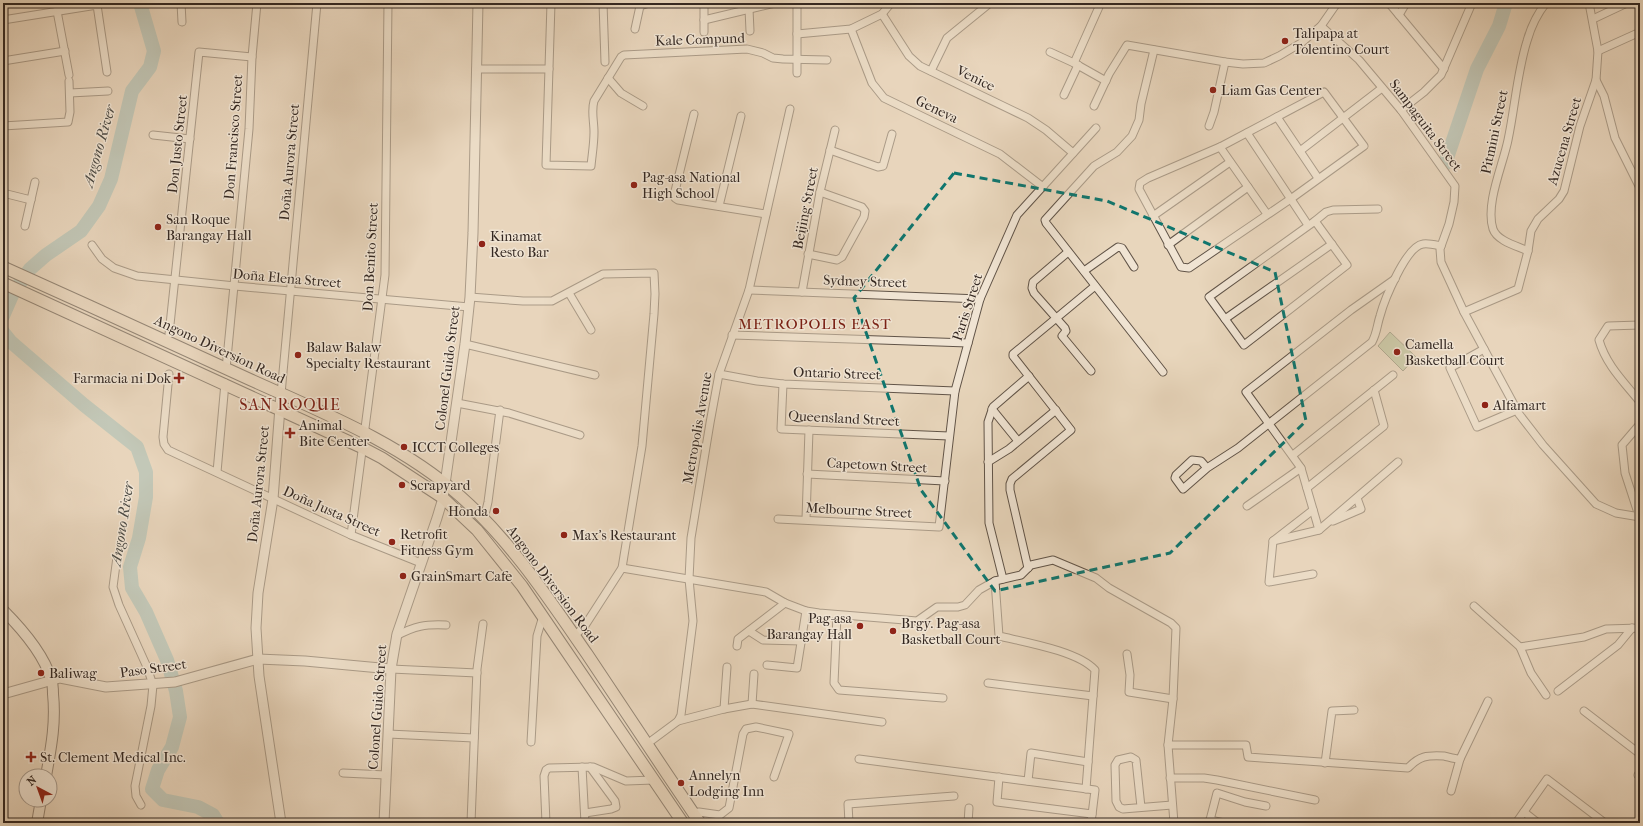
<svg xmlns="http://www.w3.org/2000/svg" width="1643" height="826" viewBox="0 0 1643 826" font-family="'IM FELL French Canon',serif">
<rect width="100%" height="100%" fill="#e8d6bc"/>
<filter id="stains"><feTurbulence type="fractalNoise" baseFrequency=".005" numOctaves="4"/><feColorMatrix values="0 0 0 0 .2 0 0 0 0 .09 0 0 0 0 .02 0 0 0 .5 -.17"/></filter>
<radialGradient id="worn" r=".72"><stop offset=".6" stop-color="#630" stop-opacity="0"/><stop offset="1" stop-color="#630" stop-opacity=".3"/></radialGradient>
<polygon fill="#b0bf95" stroke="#72745c" points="1390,332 1416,357 1403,371 1378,346"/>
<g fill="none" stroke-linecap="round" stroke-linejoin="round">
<g stroke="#97b9b3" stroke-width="14">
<polyline points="1445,164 1477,69 1499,26 1506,3"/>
<polyline points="3,316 13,293 30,269 46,255 81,231 99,206 111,179 132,91 150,67 154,51 140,3"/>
<polyline points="3,332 11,342 84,405 137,447 146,472 146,497 139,538 130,567 132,588 146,612 167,660 176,691 180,717 172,747 158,770 152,789 163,800 198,807 213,815 218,823"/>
</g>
<defs>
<g id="minor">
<polyline points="181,3 182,22"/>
<path d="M551,3L546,165L591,166C592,155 594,144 594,132C594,121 591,111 594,101L621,57L624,55L747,49L763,53L773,58L783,59L827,60"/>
<polyline points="603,3 605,62"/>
<polyline points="797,3 797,73"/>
<polyline points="1389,3 1444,69"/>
<polyline points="749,9 750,31"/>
<polyline points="57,11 69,75"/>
<polyline points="882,14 909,56 920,66 1028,118 1046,130 1073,153"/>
<polyline points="1399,15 1406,3"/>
<polyline points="1593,19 1627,3"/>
<polyline points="3,20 97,5 107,72"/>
<polyline points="704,20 775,3"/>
<polyline points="1321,26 1359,60 1401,110 1455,186 1454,202 1449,224 1440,249 1441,262 1464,312 1519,414 1543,445 1596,504 1616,513 1640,517"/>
<polyline points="635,29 640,6 649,3"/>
<polyline points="851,29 872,83 884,98 1000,154 1043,187"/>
<polyline points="704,32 704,3"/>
<polyline points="797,34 851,29 882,14 891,3"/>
<polyline points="1154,50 1141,104 1139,120 1132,136 1117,152 1094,166 1045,220 1046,223 1163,372"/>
<polyline points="1598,51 1640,32"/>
<polyline points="1050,52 1074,63 1106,81"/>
<polyline points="3,61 65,51"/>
<polyline points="1074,63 1099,7"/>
<polyline points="476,69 549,69"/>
<polyline points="931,71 947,38 990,3"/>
<polyline points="608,78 621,93 643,106"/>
<polyline points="1596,80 1604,96 1615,138 1640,188"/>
<polygon points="1324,92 1364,146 1292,198 1189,268 1181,267 1139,189 1140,183 1148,178 1220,147"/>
<polyline points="70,93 108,91"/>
<polyline points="1064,95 1078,65"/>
<polyline points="1094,106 1109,74 1127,45 1225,62 1243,64 1264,63 1279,56 1301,43 1321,26 1337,3"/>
<polyline points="1401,110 1424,92 1441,75 1472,3"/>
<polyline points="694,114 674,195 675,198 678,200 766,214"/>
<polyline points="1277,117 1318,178"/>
<polyline points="3,126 68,122 70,112 69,81"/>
<polyline points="1209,126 1214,112 1225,62"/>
<polyline points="1247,133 1308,225"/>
<polyline points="153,135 190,139"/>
<polyline points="1220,147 1267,214"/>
<polyline points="830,150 878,167 883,166 892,134"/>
<polyline points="1300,151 1382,88"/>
<polyline points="3,193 31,200"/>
<polyline points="719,206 741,116"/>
<polyline points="1153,216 1230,162"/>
<polygon points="1315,221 1347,265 1244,345 1209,297"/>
<polyline points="1315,221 1326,212 1333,210 1378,209"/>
<polyline points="25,226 35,182"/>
<polyline points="92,245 102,259 114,268 137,276 235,286 469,307"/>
<polyline points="1168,245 1248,187"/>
<path d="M1528,251C1517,246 1497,241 1493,229C1485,204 1503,165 1508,140C1515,107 1517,73 1527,41C1531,27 1537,14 1546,3"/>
<polyline points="1068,252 1033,282 1032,288 1034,293 1065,328 1066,331 1062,336 1091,371"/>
<polyline points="808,254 837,260 842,257 864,217 865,211 862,207 820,192"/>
<polyline points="1084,271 1118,247 1122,248 1134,267"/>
<polyline points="749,290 980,299"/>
<polyline points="802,292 820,192 835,130"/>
<polyline points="569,293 591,330"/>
<polyline points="470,297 523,301 552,301 603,274 654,273 655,294 654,314 642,446 622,568 584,627 574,636"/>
<polyline points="1464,312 1518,289 1528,251 1531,231 1538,219 1559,199 1564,191 1580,126 1596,80 1598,51 1589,3"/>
<polyline points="1225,319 1332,244"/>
<path d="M1640,325L1608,326L1599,340C1606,365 1624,382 1640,402"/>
<polyline points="169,334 199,52 252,57"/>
<polyline points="732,335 968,343"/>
<polyline points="465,344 595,375"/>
<polyline points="1484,349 1450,368 1477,427 1517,410"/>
<polyline points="226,369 249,129 252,57 257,3"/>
<polyline points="169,374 163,437 164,444 168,450 351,535 421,563"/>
<polyline points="719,374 757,381 783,384 955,391"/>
<polyline points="783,384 781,429 949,436"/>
<polyline points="281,394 317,3"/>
<polyline points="457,403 509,413 580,435"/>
<polyline points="992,409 1018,441"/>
<polyline points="1640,424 1622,445 1625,473 1640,519"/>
<polyline points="1293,455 1393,375"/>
<polyline points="988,462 1009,449 1056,410"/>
<path d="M1207,468L1201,461L1192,460L1176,475L1175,478L1183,489L1207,468L1238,448L1372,342C1377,333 1377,325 1380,316C1384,301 1406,246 1423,244C1428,243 1436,245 1441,246"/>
<polyline points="217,472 225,383"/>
<polyline points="807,474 945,481"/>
<polyline points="1307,488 1384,426 1374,390"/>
<polyline points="1247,506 1301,468"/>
<polyline points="484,519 488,502 500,410"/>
<polyline points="778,519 939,527 955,391 980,299 1017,215 1096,128"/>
<polyline points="806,519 809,430"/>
<polyline points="1333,521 1361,509 1357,498"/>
<polyline points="1319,530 1301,468 1246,392 1351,310 1395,279"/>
<polyline points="351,535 385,275 388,3"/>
<polyline points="1273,541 1319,530 1398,462"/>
<polyline points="117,557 113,587 119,605 147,667 153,685 151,706 135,786 136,796 141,805"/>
<polyline points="622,568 766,592 785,603 806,611 819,613 917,621 937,607 958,607 965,605 979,590 995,581 1021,575 1031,565 1053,560 1096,578 1109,588 1171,623 1176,628 1173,699 1168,745 1174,823"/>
<polyline points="1028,568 1010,490 1010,484 1012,479 1071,430 1013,356 1013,354 1095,286"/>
<polyline points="1313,574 1269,582 1273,541 1313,510"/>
<polyline points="1003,579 989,523 988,422 993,407 1029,376"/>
<path d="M995,581L999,636C1024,642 1078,651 1095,670L1086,789"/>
<polyline points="1474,606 1520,647 1531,673 1546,695"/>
<polyline points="837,615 834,683 839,690 943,698"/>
<polyline points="749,631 763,640 802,641"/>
<path d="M396,636C415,626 425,624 446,625"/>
<polyline points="737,646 738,639 785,603"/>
<polyline points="1520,647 1584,637 1606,629 1640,628"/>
<polyline points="1127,654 1130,675 1129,692 1173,699"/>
<polyline points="767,665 797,668 806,611"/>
<polyline points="391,669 477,673"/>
<polyline points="988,683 1093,696"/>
<polyline points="1558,691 1618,645 1632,628"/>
<polyline points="752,704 754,674"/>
<polyline points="724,709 727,667"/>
<polyline points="1584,711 1640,754"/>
<polyline points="678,721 724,709 752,704 882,722"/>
<polyline points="388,734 474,738"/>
<polyline points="531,742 537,636 543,616"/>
<polyline points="647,744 678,721 681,715 693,621 689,579 691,538 710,423 719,374 749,290 790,109"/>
<path d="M1168,745H1246L1248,757L1408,768C1419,756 1427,755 1444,756C1449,757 1454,759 1460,759L1488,701"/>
<polyline points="859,759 1095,790 1091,823"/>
<polyline points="1325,763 1332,711 1354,710"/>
<polyline points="582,767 585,823"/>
<polyline points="343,773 386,775"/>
<polyline points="1638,775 1640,772"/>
<polyline points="999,777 997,802 1092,814"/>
<polyline points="1170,778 1204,778 1217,780 1315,800"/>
<polyline points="1028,781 1031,753 1088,762"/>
<polyline points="1451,791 1460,759"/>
<polyline points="1141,807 1136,760 1131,757 1118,760 1115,765 1116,801 1119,807 1123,809 1172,805"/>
<polyline points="1524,812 1538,823"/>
<polyline points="585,813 611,809 616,807 615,801 590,767"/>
<polyline points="694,813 699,812 720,815 729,808 743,734 746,729 756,727 789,734 774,777"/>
<polyline points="1210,820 1224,823"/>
<polyline points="471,823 477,669 483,624"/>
<polyline points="546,823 544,776 546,770 549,768 593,767 626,781 654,780"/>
<polyline points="849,823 848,804 954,796"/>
<polyline points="968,823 969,808"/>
<polyline points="1206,823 1210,820 1217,793 1245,802 1266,806"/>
<polyline points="1516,823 1547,779 1605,823"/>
</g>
<g id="tertiary">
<polyline points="3,694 60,678 106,687 175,682 258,659 305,661 391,669"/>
<polyline points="281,823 259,676 256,628 258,593 273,499 281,394"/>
<polyline points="384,823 391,669 397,634 437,518 443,498 465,344 470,297 473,233 478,3"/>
</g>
<g id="secondary">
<path d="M3,610C21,628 44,655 51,679C53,684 53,690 53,694C56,723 51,748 46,776"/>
<polyline points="37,823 41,800"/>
</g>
<g id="primary">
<path d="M3,267C86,304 168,342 251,380C324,413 400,443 460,496C511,541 549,599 587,654C625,711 662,767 700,823"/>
<polyline points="3,283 363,448 382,458 443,498 477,530 522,586 683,823"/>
</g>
</defs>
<use href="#minor" stroke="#615448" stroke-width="9"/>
<use href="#tertiary" stroke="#615448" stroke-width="11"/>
<use href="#secondary" stroke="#342822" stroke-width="12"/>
<use href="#primary" stroke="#342822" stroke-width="13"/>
<use href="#minor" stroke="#f0e4d3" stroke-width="7"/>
<use href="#tertiary" stroke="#f0e4d3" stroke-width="9"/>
<use href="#secondary" stroke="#f0e4d3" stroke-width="10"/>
<use href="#primary" stroke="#e8d6bc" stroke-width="11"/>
</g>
<path d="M0 0H1643V826H0ZM954,173L1107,201L1275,272L1306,421L1170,553L995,591L921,490L854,298Z" fill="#e8d6bc" fill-opacity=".55" fill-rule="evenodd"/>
<path fill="none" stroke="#0f766e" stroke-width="3" stroke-dasharray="8 5" stroke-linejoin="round" d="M954,173L1107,201L1275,272L1306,421L1170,553L995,591L921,490L854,298Z"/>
<g fill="#8f2418" stroke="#f0e4d3" stroke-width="1.5">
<circle cx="1285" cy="41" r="4"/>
<circle cx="1213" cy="90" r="4"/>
<circle cx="634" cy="185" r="4"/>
<circle cx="158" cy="227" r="4"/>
<circle cx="482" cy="244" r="4"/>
<circle cx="1397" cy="352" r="4"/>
<circle cx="298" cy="355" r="4"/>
<path d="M177 372h4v4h4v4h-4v4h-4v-4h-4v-4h4z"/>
<circle cx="1485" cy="405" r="4"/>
<path d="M288 427h4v4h4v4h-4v4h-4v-4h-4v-4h4z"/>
<circle cx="404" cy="447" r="4"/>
<circle cx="402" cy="485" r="4"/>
<circle cx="496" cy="511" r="4"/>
<circle cx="564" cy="535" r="4"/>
<circle cx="392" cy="542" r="4"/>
<circle cx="403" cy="576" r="4"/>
<circle cx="860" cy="626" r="4"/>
<circle cx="893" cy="631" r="4"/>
<circle cx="41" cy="673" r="4"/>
<path d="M29 751h4v4h4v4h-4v4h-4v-4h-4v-4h4z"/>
<circle cx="681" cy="783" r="4"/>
</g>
<g text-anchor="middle" stroke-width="3" stroke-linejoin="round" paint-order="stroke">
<g font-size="14" fill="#342822" stroke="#f0e4d3" text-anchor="start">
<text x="1293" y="38">Talipapa at<tspan x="1293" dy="16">Tolentino Court</tspan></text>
<text x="1221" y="95">Liam Gas Center</text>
<text x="642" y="182">Pag-asa National<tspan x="642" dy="16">High School</tspan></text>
<text x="166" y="224">San Roque<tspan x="166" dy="16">Barangay Hall</tspan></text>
<text x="490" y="241">Kinamat<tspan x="490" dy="16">Resto Bar</tspan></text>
<text x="1405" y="349">Camella<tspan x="1405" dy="16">Basketball Court</tspan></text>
<text x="306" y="352">Balaw Balaw<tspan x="306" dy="16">Specialty Restaurant</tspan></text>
<text x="171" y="383" text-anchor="end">Farmacia ni Dok</text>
<text x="1493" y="410">Alfamart</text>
<text x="299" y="430">Animal<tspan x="299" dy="16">Bite Center</tspan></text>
<text x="412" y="452">ICCT Colleges</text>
<text x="410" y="490">Scrapyard</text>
<text x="488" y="516" text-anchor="end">Honda</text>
<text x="400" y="539">Retrofit<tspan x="400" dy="16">Fitness Gym</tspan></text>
<text x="572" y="540">Max's Restaurant</text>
<text x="411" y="581">GrainSmart Cafe</text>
<text x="852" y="623" text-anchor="end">Pag-asa<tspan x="852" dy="16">Barangay Hall</tspan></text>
<text x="901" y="628">Brgy. Pag-asa<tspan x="901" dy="16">Basketball Court</tspan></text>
<text x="49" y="678">Baliwag</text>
<text x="40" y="762">St. Clement Medical Inc.</text>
<text x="689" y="780">Annelyn<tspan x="689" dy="16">Lodging Inn</tspan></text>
</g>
<g font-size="14" fill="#342822" stroke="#f0e4d3">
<text transform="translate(700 39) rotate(-2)" y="5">Kale Compund</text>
<text transform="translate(976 78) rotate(26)" y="5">Venice</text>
<text transform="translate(937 109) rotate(26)" y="5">Geneva</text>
<text transform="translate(1426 125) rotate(53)" y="5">Sampaguita Street</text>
<text transform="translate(1494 132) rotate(-78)" y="5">Pitmini Street</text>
<text transform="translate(233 137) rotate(-86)" y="5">Don Francisco Street</text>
<text transform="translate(1564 141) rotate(-74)" y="5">Azucena Street</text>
<text transform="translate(177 144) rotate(-84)" y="5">Don Justo Street</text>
<text transform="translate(289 162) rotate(-85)" y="5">Doña Aurora Street</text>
<text transform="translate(805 208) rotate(-79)" y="5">Beijing Street</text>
<text transform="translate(370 257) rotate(-87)" y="5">Don Benito Street</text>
<text transform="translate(287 278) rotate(5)" y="5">Doña Elena Street</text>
<text transform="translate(865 281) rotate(2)" y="5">Sydney Street</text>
<text transform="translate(967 307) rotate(-72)" y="5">Paris Street</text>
<text transform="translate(220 349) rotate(25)" y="5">Angono Diversion Road</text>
<text transform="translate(447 368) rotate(-83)" y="5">Colonel Guido Street</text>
<text transform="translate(837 373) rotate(2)" y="5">Ontario Street</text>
<text transform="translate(844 418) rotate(3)" y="5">Queensland Street</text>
<text transform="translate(697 428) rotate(-80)" y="5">Metropolis Avenue</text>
<text transform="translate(877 465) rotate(3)" y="5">Capetown Street</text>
<text transform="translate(258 484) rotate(-84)" y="5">Doña Aurora Street</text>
<text transform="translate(859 510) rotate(3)" y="5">Melbourne Street</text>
<text transform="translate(332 511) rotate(24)" y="5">Doña Justa Street</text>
<text transform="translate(553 584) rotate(53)" y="5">Angono Diversion Road</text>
<text transform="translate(153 668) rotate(-8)" y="5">Paso Street</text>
<text transform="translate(377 707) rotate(-86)" y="5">Colonel Guido Street</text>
</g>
<g font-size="15" font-style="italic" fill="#4d4c46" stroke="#f0e4d3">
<text transform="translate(99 146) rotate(-74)" y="5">Angono River</text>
<text transform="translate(122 524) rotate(-81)" y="5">Angono River</text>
</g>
<g font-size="15" letter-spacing="1" fill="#7a1f14" stroke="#f0e4d3">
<text x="815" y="329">METROPOLIS EAST</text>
</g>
<g font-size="16" letter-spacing="1" fill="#7a1f14" stroke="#f0e4d3">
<text x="290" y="410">SAN ROQUE</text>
</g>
</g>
<rect width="1643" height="826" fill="none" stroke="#e8d6bc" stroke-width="16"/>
<rect x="4" y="4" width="1635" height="818" fill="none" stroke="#342822" stroke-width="2"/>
<rect x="8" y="8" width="1627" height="810" fill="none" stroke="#342822"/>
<g transform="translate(38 788) rotate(319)"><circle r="19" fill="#f0e4d3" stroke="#a5998c"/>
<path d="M0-3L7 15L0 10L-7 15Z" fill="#8f2418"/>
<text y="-6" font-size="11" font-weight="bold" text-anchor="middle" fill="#342822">N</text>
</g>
<rect width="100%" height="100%" filter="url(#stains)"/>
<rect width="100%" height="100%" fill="url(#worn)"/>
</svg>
